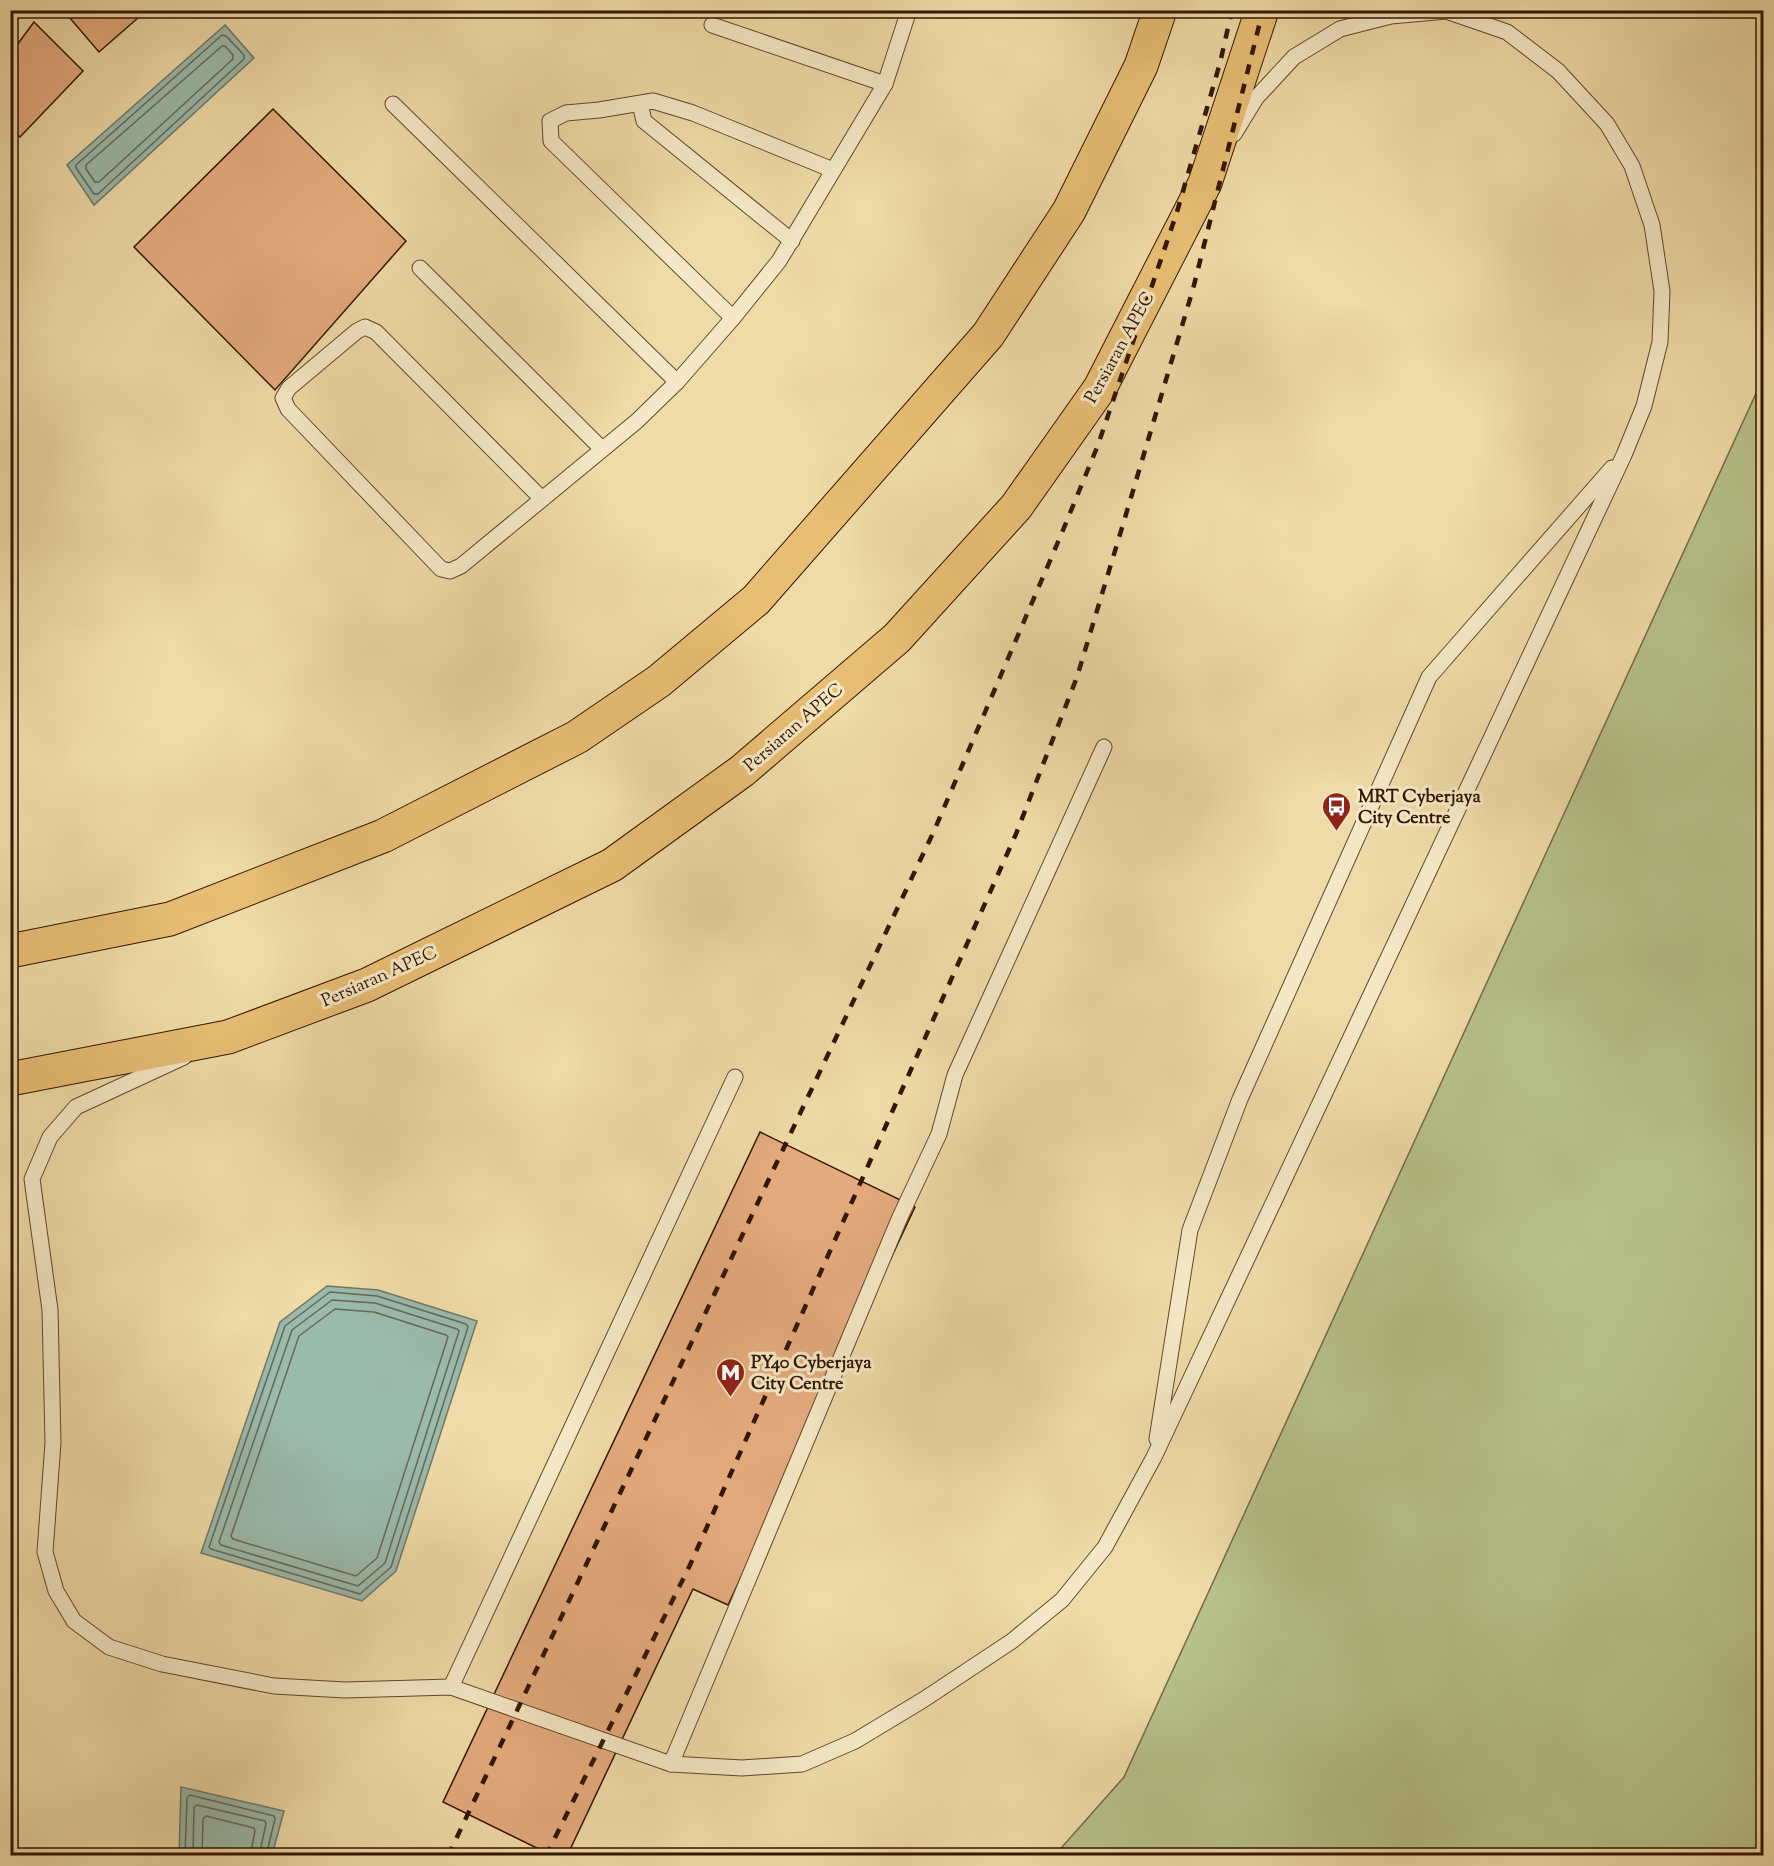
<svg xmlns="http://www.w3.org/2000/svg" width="1774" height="1866" viewBox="0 0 1774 1866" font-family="'Sorts Mill Goudy',serif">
<rect width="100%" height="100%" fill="#efdba7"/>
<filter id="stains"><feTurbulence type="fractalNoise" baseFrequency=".00333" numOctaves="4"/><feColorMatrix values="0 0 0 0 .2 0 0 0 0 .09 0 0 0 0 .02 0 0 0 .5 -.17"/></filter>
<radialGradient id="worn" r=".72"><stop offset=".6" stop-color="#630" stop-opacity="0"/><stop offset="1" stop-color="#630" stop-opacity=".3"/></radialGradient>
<polygon fill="#b7c189" stroke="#756b45" stroke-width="1.5" points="1763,378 1763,1855 1055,1855 1124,1777"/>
<g fill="#9abaac" stroke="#717868" stroke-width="1.5">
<polygon points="225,25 254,58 94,205 67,165"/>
<polygon points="327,1286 378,1290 477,1321 396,1571 362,1601 201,1553 280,1322"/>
<polygon points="181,1787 284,1811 272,1855 179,1855"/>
</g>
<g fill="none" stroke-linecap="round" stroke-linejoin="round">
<g stroke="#666856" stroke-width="1.5">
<polygon points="222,35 226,36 244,55 244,59 98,194 94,194 76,168 76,165"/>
<polygon points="222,46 225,46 233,55 233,59 99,182 95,182 86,169 86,165"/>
<polygon points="330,1292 377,1296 466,1324 468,1327 391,1567 360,1594 211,1549 209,1547 285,1326"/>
<polygon points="332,1300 375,1303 457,1329 459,1331 385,1563 358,1586 221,1545 219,1542 292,1330"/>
<polygon points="335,1309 374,1312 446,1335 448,1337 377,1558 356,1576 233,1539 231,1536 299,1336"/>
<polyline points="185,1856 187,1798 190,1795 274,1816 275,1819 266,1856"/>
<polyline points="193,1856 194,1807 197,1805 265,1821 266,1824 259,1856"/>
<polyline points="202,1856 203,1819 206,1816 254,1828 255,1831 250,1856"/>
</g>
</g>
<g fill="#e4ab7e" stroke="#331501" stroke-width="1.5">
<polygon points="63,10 147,10 99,52"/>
<polygon points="34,22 83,71 20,137 10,128 10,38 17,45"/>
<polygon points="273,109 406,241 275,390 134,247"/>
<polygon points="760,1132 915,1207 728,1605 693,1589 567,1856 553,1856 443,1802"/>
</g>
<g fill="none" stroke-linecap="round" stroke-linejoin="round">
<defs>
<g id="service">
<polyline points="712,25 885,84"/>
<polyline points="393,104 677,382"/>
<polyline points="640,104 644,121 792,241"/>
<polyline points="420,268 602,449"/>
<polyline points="733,318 551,141 550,121 566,113 599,110 653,101 693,113 833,170"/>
<polyline points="542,499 376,332 365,327 357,331 289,388 283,398 288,409 441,569 450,571 461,566 637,421 677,382 733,318 779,261 885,84 909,10"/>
<polyline points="184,1057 76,1107 50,1137 32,1179 50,1310 53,1443 45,1552 56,1591 74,1621 109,1647 162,1664 274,1686 345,1690 451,1687 671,1764 742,1768 802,1764 855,1741 923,1700 1012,1641 1062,1600 1105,1547 1154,1457 1624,455 1644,406 1660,342 1662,291 1652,225 1632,166 1607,124 1558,71 1507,32 1446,11 1391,16 1340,29 1294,57 1256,98 1234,134"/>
<polyline points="1157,1439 1190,1230 1240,1099 1429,677 1612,468"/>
<polyline points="451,1687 735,1077"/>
<polyline points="671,1764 900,1217 939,1134 955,1075 1104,747"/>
</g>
<g id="primary">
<polyline points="10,951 170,919 383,836 577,737 659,681 756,600 988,335 1069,211 1141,66 1160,10"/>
<polyline points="10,1079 228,1037 367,985 612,865 742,771 897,638 1016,507 1100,388 1205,183 1262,10"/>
</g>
</defs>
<use href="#service" stroke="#62462a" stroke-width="17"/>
<use href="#primary" stroke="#331501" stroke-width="35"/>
<use href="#service" stroke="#f5e8c6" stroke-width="15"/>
<use href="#primary" stroke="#e8be74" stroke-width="33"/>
<g stroke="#331501" stroke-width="4.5" stroke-dasharray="10 10" stroke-linecap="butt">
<polyline points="448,1856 934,831 1061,535 1098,445 1177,212 1220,63 1232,10"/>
<polyline points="546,1856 690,1565 1016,834 1077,677 1124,521 1193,289 1263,10"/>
</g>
</g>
<defs>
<symbol id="bus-pin" viewBox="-11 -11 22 30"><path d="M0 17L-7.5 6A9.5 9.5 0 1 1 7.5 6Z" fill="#8f2418" stroke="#f5e8c6"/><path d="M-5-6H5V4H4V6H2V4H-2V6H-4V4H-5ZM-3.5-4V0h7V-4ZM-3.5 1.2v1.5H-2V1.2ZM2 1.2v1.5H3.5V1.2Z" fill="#fff"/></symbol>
<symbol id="metro-pin" viewBox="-11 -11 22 30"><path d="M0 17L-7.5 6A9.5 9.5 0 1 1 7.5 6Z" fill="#8f2418" stroke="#f5e8c6"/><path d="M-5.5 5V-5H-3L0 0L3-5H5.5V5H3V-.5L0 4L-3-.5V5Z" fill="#fff"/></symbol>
</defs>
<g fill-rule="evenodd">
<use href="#bus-pin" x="1320" y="790" width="33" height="45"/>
<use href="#metro-pin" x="714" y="1356" width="33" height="45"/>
</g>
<g text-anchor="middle" stroke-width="6" stroke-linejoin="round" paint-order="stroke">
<g font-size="18" fill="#331501" stroke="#f5e8c6">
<text transform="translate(1119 347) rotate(-61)" y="6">Persiaran APEC</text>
<text transform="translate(793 727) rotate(-41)" y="6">Persiaran APEC</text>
<text transform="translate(379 976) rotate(-24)" y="6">Persiaran APEC</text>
</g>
<g font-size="18" font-weight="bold" fill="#331501" stroke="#f5e8c6" text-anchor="start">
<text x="1358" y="802">MRT Cyberjaya<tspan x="1358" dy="21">City Centre</tspan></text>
<text x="751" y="1368">PY40 Cyberjaya<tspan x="751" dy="21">City Centre</tspan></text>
</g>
</g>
<rect width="1774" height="1866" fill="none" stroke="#efdba7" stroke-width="36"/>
<rect x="12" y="12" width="1750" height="1842" fill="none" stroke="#331501" stroke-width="3"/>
<rect x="18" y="18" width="1738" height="1830" fill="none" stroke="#331501" stroke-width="1.5"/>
<rect width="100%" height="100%" filter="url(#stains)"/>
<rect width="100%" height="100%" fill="url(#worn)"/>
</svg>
